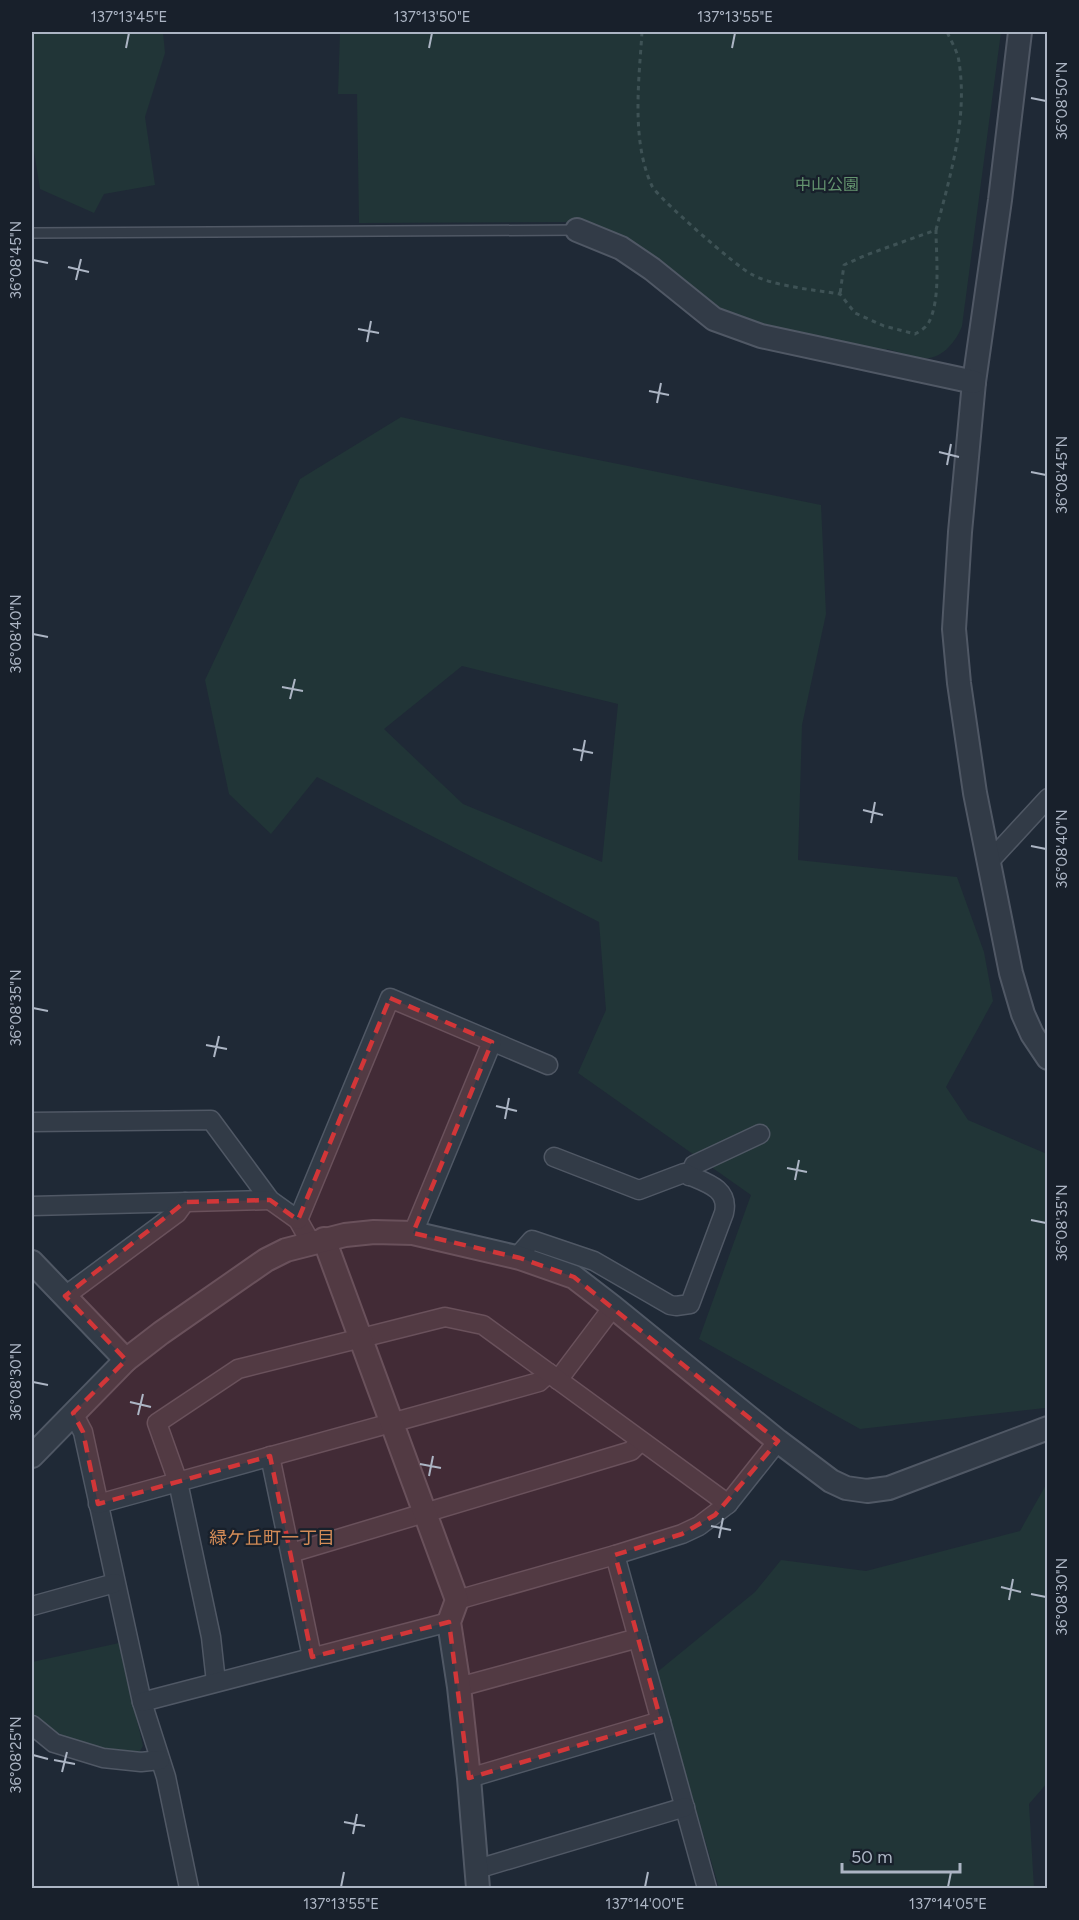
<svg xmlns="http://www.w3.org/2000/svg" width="1079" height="1920" viewBox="0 0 1079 1920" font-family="Figtree,'Noto Sans JP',sans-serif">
<rect width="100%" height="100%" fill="#1f2936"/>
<g fill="#213537" fill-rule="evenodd">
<polygon points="32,32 163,32 165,53 145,117 155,185 104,194 94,213 40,189 32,139"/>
<path d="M340,32H1001L962,326C957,340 942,360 924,358C912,357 899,352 887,349L885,353L763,326L724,312L648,253L621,236L601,228L572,222L359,223L357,94H338Z"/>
<path d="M401,417L544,449L821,505L826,614L802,725L798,860L957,877L984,952L993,1001L946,1087L968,1120L1047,1154V1405L1045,1408L860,1429L699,1339L751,1195L578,1073L606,1010L599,922L317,777L271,834L229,794L205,680L300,479ZM462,666L618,704L602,862L463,804L384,729Z"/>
<polygon points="1047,1483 1048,1782 1029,1804 1034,1888 719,1888 656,1673 755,1592 781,1560 866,1571 1020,1531"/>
<path d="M119,1643L143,1746L137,1756C100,1751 67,1740 35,1721L32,1707V1662Z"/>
</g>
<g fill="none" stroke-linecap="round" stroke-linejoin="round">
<defs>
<polyline id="service" points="32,233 577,230"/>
<g id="minor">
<polyline points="989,862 1048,798"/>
<polyline points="32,1122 211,1120 270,1200 298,1220 311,1243"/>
<polyline points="689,1176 694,1165 760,1134"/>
<polyline points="32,1206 270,1200"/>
<polyline points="298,1220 390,998 548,1065"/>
<polyline points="413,1233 492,1042"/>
<path d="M517,1257L532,1240L594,1261L670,1305L676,1306L690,1304L724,1213C730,1187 703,1182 684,1173L639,1190L554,1157"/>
<polyline points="65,1296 177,1213 185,1202"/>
<polyline points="558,1380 613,1307"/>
<polyline points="73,1413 83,1432 142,1702 166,1777 189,1888"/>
<polyline points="270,1456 312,1657"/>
<polyline points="98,1504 539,1382 549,1373"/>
<polyline points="291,1553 631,1451 641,1441"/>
<polyline points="615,1555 707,1888"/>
<polyline points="457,1600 615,1555 682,1534 699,1526 728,1504 778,1441"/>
<polyline points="32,1606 115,1583"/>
<polyline points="216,1682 211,1637 178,1482 157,1423 238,1369 445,1317 483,1325 728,1504"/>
<polyline points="459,1687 638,1638"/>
<polyline points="142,1702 449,1622"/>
<polyline points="32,1725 54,1743 103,1758 141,1762 160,1760"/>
<polyline points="469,1778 661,1721"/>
<polyline points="477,1869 685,1807"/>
</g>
<g id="tertiary">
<polyline points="1020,32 1000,200 974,382 960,532 954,629 959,683 975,793 1011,973 1023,1014 1032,1034 1048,1058"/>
<polyline points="577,230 621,248 652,269 714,319 761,336 974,382"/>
<polyline points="324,1239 457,1600 449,1622 459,1687 469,1778 478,1888"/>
<polyline points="32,1262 126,1360"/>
<polyline points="32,1456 126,1360 161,1333 266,1260 286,1250 345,1235 374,1232 413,1233 520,1258 574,1277 613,1307 778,1441 831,1481 846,1488 867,1491 889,1488 1048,1428"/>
</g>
</defs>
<use href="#service" stroke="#505865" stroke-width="12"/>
<use href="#minor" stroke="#505865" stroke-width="21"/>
<use href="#tertiary" stroke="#505865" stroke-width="26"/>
<g stroke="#3e5255" stroke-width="3" stroke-dasharray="4.5 4.5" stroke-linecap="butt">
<path d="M642,32C639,80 631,141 652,186C657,197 737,267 751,274C772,286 815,290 840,294L855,313L884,326L915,334C920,331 927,327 929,322C941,299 936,255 936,230L866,255L844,265L840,294"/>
<path d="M936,230C950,177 968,118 959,62C958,52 951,41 947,32"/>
</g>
<use href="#service" stroke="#323b47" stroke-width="9"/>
<use href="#minor" stroke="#323b47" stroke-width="18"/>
<use href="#tertiary" stroke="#323b47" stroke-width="22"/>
</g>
<path fill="#d23638" fill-opacity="0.2" stroke="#d23638" stroke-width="4.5" stroke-dasharray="12 8" stroke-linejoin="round" d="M390,998L492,1042L413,1233L520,1258L574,1277L778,1441L715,1515L682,1534L615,1555L661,1721L469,1778L449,1622L312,1657L270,1456L98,1504L83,1432L73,1413L126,1360L65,1296L185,1202L270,1200L298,1220Z"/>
<path fill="none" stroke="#acb5c4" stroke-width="2" d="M126,48L129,33M429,48L432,33M732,48L735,33M1031,98L1046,101M33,260L48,263M68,267L89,272M76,280L81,259M358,329L379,333M367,342L371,321M649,391L669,395M657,403L661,383M939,452L959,457M947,465L951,444M1031,472L1046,475M33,634L48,637M282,687L303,691M290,699L295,679M573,749L593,753M581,761L585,740M863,810L883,815M871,823L875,802M1031,846L1046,849M33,1008L48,1011M206,1045L227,1049M214,1057L219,1036M496,1106L517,1111M505,1119L509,1098M787,1168L807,1172M795,1180L799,1160M1031,1220L1046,1223M33,1382L48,1385M130,1402L151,1407M138,1415L143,1394M420,1464L441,1468M429,1476L433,1456M711,1526L731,1530M719,1538L723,1518M1001,1587L1021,1592M1031,1594L1046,1597M1009,1600L1013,1579M33,1755L48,1759M54,1760L75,1764M62,1772L67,1752M344,1822L365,1826M353,1834L357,1814M341,1887L344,1872M645,1887L648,1872M948,1887L951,1872"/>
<g text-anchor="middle" stroke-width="4.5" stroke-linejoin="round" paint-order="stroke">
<g font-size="16" fill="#64946f" stroke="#18202b">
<text x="827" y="190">中山公園</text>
</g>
<g font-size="18" fill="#d48c57" stroke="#18202b">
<text x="272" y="1544">緑ケ丘町一丁目</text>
</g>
</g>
<rect width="1079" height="1920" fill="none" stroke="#18202b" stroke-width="66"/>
<path d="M842 1863v9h118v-9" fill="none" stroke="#acb5c4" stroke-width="3"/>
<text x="851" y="1863" font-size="18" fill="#acb5c4" stroke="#18202b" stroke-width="4.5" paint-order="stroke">50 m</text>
<rect x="33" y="33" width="1013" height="1854" fill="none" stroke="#acb5c4" stroke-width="2"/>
<g font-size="15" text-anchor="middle" fill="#acb5c4">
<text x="129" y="22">137°13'45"E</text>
<text x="432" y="22">137°13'50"E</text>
<text x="735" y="22">137°13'55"E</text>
<text transform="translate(1062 101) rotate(-90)" y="5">36°08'50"N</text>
<text transform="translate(16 260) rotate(-90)" y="5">36°08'45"N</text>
<text transform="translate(1062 475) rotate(-90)" y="5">36°08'45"N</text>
<text transform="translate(16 634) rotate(-90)" y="5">36°08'40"N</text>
<text transform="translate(1062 849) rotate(-90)" y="5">36°08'40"N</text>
<text transform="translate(16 1008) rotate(-90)" y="5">36°08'35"N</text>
<text transform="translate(1062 1223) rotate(-90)" y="5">36°08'35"N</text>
<text transform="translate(16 1382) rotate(-90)" y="5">36°08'30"N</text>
<text transform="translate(1062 1597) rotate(-90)" y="5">36°08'30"N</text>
<text transform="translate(16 1755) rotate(-90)" y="5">36°08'25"N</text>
<text x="341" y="1909">137°13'55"E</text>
<text x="645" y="1909">137°14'00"E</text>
<text x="948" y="1909">137°14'05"E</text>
</g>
</svg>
